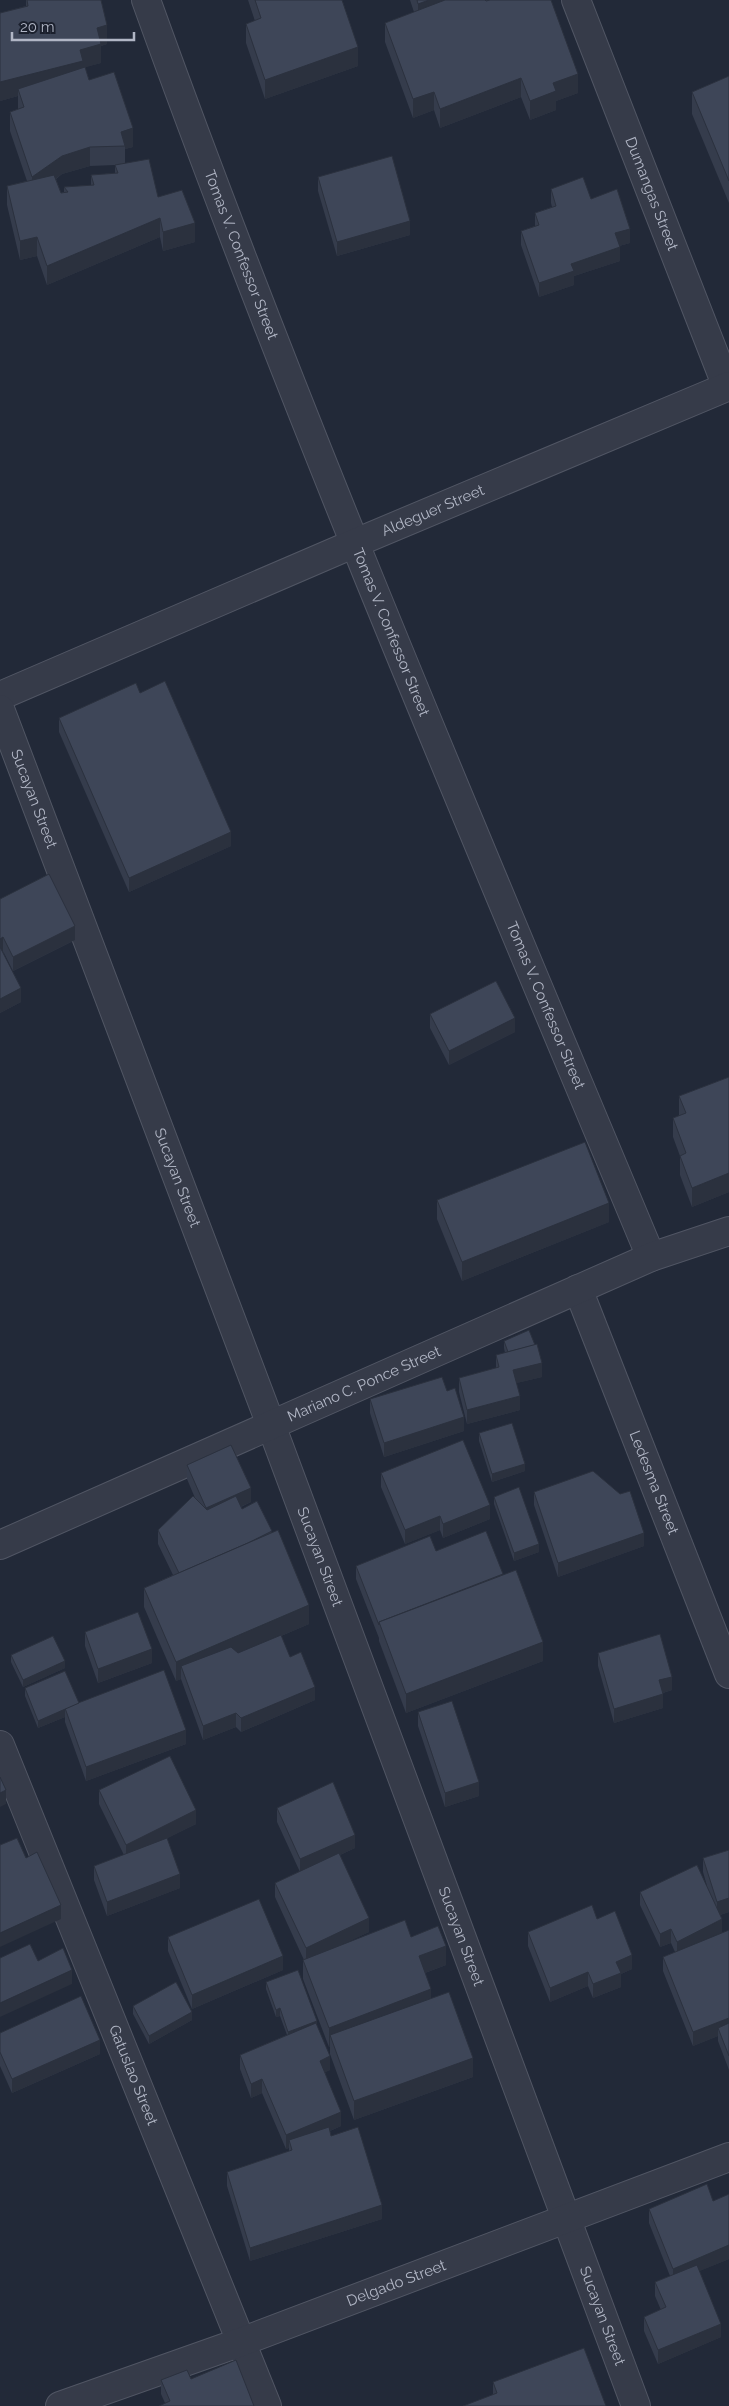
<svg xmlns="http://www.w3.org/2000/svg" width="729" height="2406" viewBox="0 0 729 2406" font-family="Raleway,sans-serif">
<rect width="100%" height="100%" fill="#222938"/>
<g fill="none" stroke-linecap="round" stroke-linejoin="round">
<defs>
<g id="minor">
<path id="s1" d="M146,0C299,425 477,840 651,1257"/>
<path id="s2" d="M576,0L727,387"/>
<path id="s3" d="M0,696L353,544L729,386"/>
<path id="s4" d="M0,709L271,1425L636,2406"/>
<path id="s5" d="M578,1289L729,1674"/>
<path id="s6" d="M0,1545L651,1257L729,1231"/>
<path id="s7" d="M0,1745L267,2406"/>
<path id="s8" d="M60,2406L241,2342L729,2157"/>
</g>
</defs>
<use href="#minor" stroke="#515664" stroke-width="30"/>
<use href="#minor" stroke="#363b49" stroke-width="28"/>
</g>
<g fill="#353c4c" fill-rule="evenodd">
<path d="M26,0H101L107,44L101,46V63L85,67L89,80L133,147L125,149V163L158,197L195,242L163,251L160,237L47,285L37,256L20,260L7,205V186L27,181L10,131V112L18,109V96L0,101V13L26,6ZM115,165V173L91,175V185L64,187V192L61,193L56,179L62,174L90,166Z"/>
<polygon points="248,0 342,0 358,66 265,99 246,43 246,24 255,21"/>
<polygon points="410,0 551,0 578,93 556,101 556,110 530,120 521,97 440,128 434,110 413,118 385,42 385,23 414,12"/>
<polygon points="729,76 729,203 692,114 692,92"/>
<polygon points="318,177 410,235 337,256 318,191"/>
<polygon points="551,189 591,199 630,243 619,246 620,261 574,276 574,285 539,297 521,245 521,231 535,226 535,213 552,207 551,203"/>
<polygon points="140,693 231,846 129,892 59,732 59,718"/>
<polygon points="0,899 75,940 13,971 3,951 21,1002 0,1013"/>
<polygon points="430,1014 515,1032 449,1065 430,1028"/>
<polygon points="729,1077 729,1192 692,1207 680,1175 680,1156 673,1137 673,1118 679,1116 679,1096"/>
<polygon points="437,1200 609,1222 462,1281 437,1219"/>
<polygon points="504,1341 542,1377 516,1383 520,1410 467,1424 459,1392 459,1378 496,1368 496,1355 505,1353 504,1348"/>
<polygon points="447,1391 464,1431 384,1457 370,1413 370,1399"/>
<polygon points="479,1433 525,1471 492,1482 479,1441"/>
<polygon points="187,1465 251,1502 241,1507 242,1509 272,1533 309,1624 281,1636 290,1657 315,1700 241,1732 236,1727 203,1740 181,1679 176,1681 144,1607 144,1588 173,1575 158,1544 158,1530 195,1498 187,1479"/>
<polygon points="381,1473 490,1519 443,1538 440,1530 405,1544 381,1487"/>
<polygon points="534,1492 644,1546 558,1577 534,1505"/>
<polygon points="494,1497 539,1552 514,1561 494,1504"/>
<polygon points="436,1551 503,1575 543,1661 406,1713 379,1641 379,1638 356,1579 356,1566"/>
<polygon points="85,1632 152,1663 98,1683 85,1646"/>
<polygon points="598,1653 672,1690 663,1693 663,1708 614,1723 598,1666"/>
<polygon points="11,1655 65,1668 23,1687 11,1662"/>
<polygon points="25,1688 79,1703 186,1744 86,1781 65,1722 65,1717 38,1728 25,1696"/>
<polygon points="418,1712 479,1796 445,1807 418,1726"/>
<polygon points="99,1790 196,1824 167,1838 180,1888 107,1916 94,1880 94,1866 124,1855 99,1804"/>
<polygon points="277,1808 355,1848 340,1855 369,1932 336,1947 411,1937 446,1965 425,1973 431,1998 473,2077 354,2120 330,2054 330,2046 329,2047 303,1979 303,1960 304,1960 275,1897 275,1883 300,1872 277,1822"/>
<polygon points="729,1850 729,1912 720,1915 722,1933 729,1930 729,2070 718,2041 718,2036 693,2046 663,1971 663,1957 675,1952 671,1943 660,1947 640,1905 640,1892 707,1886 703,1872 703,1858"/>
<polygon points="597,1919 632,1969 621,1974 621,1987 593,1998 588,1986 550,2002 528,1946 528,1932"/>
<polygon points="168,1937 283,1970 192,2009 168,1951"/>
<polygon points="266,1982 317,2026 330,2070 325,2072 341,2126 330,2131 331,2136 382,2219 250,2261 227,2186 227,2172 289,2151 289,2148 286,2149 262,2093 251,2098 240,2069 240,2055 287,2035 280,2016 276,2017 266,1989"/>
<polygon points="133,2006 192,2020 149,2044 133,2014"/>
<polygon points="0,2033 100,2054 12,2093 0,2066"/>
<polygon points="649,2209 729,2259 699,2271 721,2337 658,2364 644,2331 644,2317 661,2310 655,2296 655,2282 670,2276 649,2223"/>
<polygon points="191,2379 254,2406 165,2403 161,2394 161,2380"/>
<polygon points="493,2382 606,2406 493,2395"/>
</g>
<g fill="#2b313e">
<polygon points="429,0 478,0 418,23 418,4"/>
<polygon points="107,25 107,44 101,46 101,63 83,68 18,89 18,96 0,101 0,82 80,50 97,28"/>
<polygon points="358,47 358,66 265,99 265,80"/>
<polygon points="578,74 578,93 556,101 556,110 530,120 530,101 553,83"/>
<polygon points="521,78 521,97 440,128 440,109"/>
<polygon points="434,92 434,110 413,118 413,99"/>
<polygon points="133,128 133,147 125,149 125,146 121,132"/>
<polygon points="90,147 90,166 62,174 32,196 32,177 62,156"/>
<polygon points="160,218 160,237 47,285 47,266"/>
<polygon points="410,221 410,235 337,256 337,242"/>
<polygon points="195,223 195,242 163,251 163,232"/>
<polygon points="630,229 630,243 615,247 615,233"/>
<polygon points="37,237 37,256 20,260 20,241"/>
<polygon points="620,247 620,261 574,276 574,285 539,297 539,283 571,264"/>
<polygon points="231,832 231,846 129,892 129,878"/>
<polygon points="75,926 75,940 13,971 13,957"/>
<polygon points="3,937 3,951 0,953 0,939"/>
<polygon points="21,988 21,1002 0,1013 0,999"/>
<polygon points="515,1018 515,1032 449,1065 449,1051"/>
<polygon points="729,1173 729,1192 692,1207 692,1188"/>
<polygon points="609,1203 609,1222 462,1281 462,1262"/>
<polygon points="542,1363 542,1377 513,1384 513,1370"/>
<polygon points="520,1396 520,1410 467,1424 467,1410"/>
<polygon points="464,1417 464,1431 384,1457 384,1443"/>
<polygon points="525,1464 525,1471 492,1482 492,1474"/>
<polygon points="251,1488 251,1502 206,1522 206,1508"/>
<polygon points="490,1505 490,1519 443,1538 443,1524"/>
<polygon points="440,1516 440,1530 405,1544 405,1530"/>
<polygon points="644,1533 644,1546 558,1577 558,1563"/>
<polygon points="539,1544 539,1552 514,1561 514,1553"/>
<polygon points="309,1605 309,1624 185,1677 181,1666 181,1679 176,1681 176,1662"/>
<polygon points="543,1642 543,1661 406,1713 406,1694"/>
<polygon points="152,1649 152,1663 98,1683 98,1669"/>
<polygon points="65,1661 65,1668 23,1687 23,1680"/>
<polygon points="672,1677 672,1690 659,1694 659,1680"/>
<polygon points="315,1687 315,1700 241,1732 241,1718"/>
<polygon points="663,1694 663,1708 614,1723 614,1709"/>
<polygon points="65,1709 65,1717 38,1728 38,1721"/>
<polygon points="236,1713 236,1727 203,1740 203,1726"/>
<polygon points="186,1730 186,1744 86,1781 86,1767"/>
<polygon points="479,1782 479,1796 445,1807 445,1793"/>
<polygon points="6,1790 6,1804 0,1807 0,1793"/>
<polygon points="196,1810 196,1824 126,1859 126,1845"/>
<polygon points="355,1835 355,1848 300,1873 300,1859"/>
<polygon points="180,1874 180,1888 107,1916 107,1902"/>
<polygon points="729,1898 729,1912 717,1916 717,1902"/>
<polygon points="61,1905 61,1919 0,1947 0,1933"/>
<polygon points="369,1918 369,1932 306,1962 306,1948"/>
<polygon points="722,1919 722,1933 677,1955 677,1942"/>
<polygon points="671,1929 671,1943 660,1947 660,1934"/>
<polygon points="446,1946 446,1965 419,1975 419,1956"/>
<polygon points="632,1955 632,1969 621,1974 621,1987 593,1998 593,1984 616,1962"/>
<polygon points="283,1956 283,1970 192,2009 192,1995"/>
<polygon points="72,1970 72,1984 0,2017 0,2003"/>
<polygon points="588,1972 588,1986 550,2002 550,1988"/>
<polygon points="431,1989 431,2007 330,2035 330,2046 329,2047 329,2028"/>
<polygon points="280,2008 280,2016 276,2017 276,2010"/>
<polygon points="192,2012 192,2020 149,2044 149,2036"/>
<polygon points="729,2018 729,2032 718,2028 718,2036 693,2046 693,2032"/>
<polygon points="317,2021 317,2028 288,2039 288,2032"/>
<polygon points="100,2040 100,2054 12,2093 12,2079"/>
<polygon points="330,2056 330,2070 320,2075 320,2061"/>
<polygon points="473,2058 473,2077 354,2120 354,2101"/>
<polygon points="262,2079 262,2093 251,2098 251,2084"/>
<polygon points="341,2112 341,2126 292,2147 289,2140 289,2148 286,2149 286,2135"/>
<polygon points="382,2205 382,2219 250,2261 250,2248"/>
<polygon points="729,2245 729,2259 673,2282 673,2269"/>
<polygon points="721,2324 721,2337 658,2364 658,2350"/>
</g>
<g fill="#3e4658" stroke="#2b313e">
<polygon points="27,0 101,0 107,25 97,28 101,44 80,50 83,61 0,82 0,13 28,6"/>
<polygon points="255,0 342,0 358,47 265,80 246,24 261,18"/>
<polygon points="417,0 429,0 418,4"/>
<polygon points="445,0 485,0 486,1 490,0 551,0 578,74 553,83 556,91 530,101 521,78 440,109 434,92 413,99 385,23"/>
<polygon points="85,67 89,80 114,72 133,128 121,132 125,146 90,147 62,156 32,177 10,112 24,107 18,89"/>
<polygon points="729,76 729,181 692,92"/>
<polygon points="392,156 410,221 337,242 318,177"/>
<polygon points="149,159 158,197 182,190 195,223 163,232 160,218 47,266 37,237 20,241 7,186 54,175 61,193 68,192 64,187 94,185 91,175 118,173 115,165"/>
<polygon points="583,177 591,199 617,189 630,229 615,233 620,247 571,264 574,271 539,283 521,231 539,225 535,213 556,206 551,189"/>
<polygon points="165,681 231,832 129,878 59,718 136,683 140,693"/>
<polygon points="49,874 75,926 13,957 3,937 0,939 0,899"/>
<polygon points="0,947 21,988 0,999"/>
<polygon points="496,981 515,1018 449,1051 430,1014"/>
<polygon points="729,1077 729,1173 692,1188 680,1156 686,1153 673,1118 686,1113 679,1096"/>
<polygon points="585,1142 609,1203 462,1262 437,1200"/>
<polygon points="529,1330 535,1345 508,1352 504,1341"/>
<polygon points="537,1344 542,1363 513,1370 520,1396 467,1410 459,1378 499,1367 496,1355"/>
<polygon points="442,1377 447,1391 455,1388 464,1417 384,1443 370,1399"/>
<polygon points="512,1423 525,1464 492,1474 479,1433"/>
<polygon points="463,1440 490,1505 443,1524 440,1516 405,1530 381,1473"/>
<polygon points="231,1445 251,1488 206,1508 187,1465"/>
<polygon points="593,1471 620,1494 630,1491 644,1533 558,1563 534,1492"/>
<polygon points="519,1487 539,1544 514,1553 494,1497"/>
<polygon points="193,1496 207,1510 236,1496 242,1509 257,1501 272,1531 248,1543 179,1573 158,1530"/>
<polygon points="278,1530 309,1605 176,1662 144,1588"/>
<polygon points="486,1531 503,1574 379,1622 379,1625 356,1566 430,1536 436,1551"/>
<polygon points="516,1570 543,1642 406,1694 379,1622"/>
<polygon points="138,1612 152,1649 98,1669 85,1632"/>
<polygon points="660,1634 672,1677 659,1680 663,1694 614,1709 598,1653"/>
<polygon points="281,1635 290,1657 301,1652 315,1687 241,1718 236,1713 203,1726 181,1666 231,1647 238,1653"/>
<polygon points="53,1636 65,1661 23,1680 11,1655"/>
<polygon points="164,1670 186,1730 86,1767 65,1708"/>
<polygon points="65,1671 79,1703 38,1721 25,1688"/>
<polygon points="452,1701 479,1782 445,1793 418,1712"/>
<polygon points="170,1756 196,1810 126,1845 99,1790"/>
<polygon points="0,1777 6,1790 0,1793"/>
<polygon points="333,1782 355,1835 300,1859 277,1808"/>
<polygon points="17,1838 26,1858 37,1852 61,1905 0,1933 0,1845"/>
<polygon points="167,1838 180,1874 107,1902 94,1866"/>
<polygon points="729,1850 729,1898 717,1902 703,1858"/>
<polygon points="339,1853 369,1918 306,1948 275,1883"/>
<polygon points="697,1865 722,1919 677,1942 671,1929 660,1934 640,1892"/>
<polygon points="259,1899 283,1956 192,1995 168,1937"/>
<polygon points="592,1905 597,1919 615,1911 632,1955 616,1962 621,1973 593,1984 588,1972 550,1988 528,1932"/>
<polygon points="405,1920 411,1937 438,1926 446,1946 419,1956 431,1989 329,2028 303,1960"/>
<polygon points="729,1930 729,2018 693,2032 663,1957"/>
<polygon points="30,1944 38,1961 63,1948 72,1970 0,2003 0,1958"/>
<polygon points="298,1970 317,2021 288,2032 280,2008 276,2010 266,1982"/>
<polygon points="176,1982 192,2012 149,2036 133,2006"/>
<polygon points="449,1992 473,2058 354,2101 330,2035"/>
<polygon points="81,1996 100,2040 12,2079 0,2052 0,2033"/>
<polygon points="316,2023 330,2056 320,2061 341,2112 286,2135 262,2079 251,2084 240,2055"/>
<polygon points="729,2023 729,2056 718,2028"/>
<polygon points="329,2127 331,2136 358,2127 382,2205 250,2248 227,2172 292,2150 289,2140"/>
<polygon points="707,2184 713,2201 729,2194 729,2245 673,2269 649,2209"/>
<polygon points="697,2265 721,2324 658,2350 644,2317 666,2307 655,2282"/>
<polygon points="584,2348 606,2406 463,2406 497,2393 493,2382"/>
<polygon points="236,2360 254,2406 159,2406 170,2401 161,2380 187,2370 191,2379"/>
</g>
<g text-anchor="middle" stroke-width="5" stroke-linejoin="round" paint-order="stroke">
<g font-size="15" fill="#b1b6c5" stroke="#1b202d">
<text dy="5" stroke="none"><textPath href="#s2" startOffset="208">Dumangas Street</textPath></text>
<text dy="5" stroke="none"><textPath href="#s1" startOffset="272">Tomas V. Confessor Street</textPath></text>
<text dy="5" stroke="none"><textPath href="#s3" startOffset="471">Aldeguer Street</textPath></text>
<text dy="5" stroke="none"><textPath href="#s1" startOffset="678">Tomas V. Confessor Street</textPath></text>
<text dy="5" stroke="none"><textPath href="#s4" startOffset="96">Sucayan Street</textPath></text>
<text dy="5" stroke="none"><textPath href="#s1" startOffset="1082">Tomas V. Confessor Street</textPath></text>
<text dy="5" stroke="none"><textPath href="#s4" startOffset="501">Sucayan Street</textPath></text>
<text dy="5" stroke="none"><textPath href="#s6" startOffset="398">Mariano C. Ponce Street</textPath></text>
<text dy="5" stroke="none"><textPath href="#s5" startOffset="208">Ledesma Street</textPath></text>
<text dy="5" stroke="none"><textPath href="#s4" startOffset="906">Sucayan Street</textPath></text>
<text dy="5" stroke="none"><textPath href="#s4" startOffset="1311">Sucayan Street</textPath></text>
<text dy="5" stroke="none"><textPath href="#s7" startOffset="356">Gatuslao Street</textPath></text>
<text dy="5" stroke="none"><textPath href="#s8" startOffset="358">Delgado Street</textPath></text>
<text dy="5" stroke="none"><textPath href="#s4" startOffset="1716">Sucayan Street</textPath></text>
</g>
</g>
<path d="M12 32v8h122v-8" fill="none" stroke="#b1b6c5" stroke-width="2.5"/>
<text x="20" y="32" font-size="15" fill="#b1b6c5" stroke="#1b202d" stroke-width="4" paint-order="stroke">20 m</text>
</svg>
